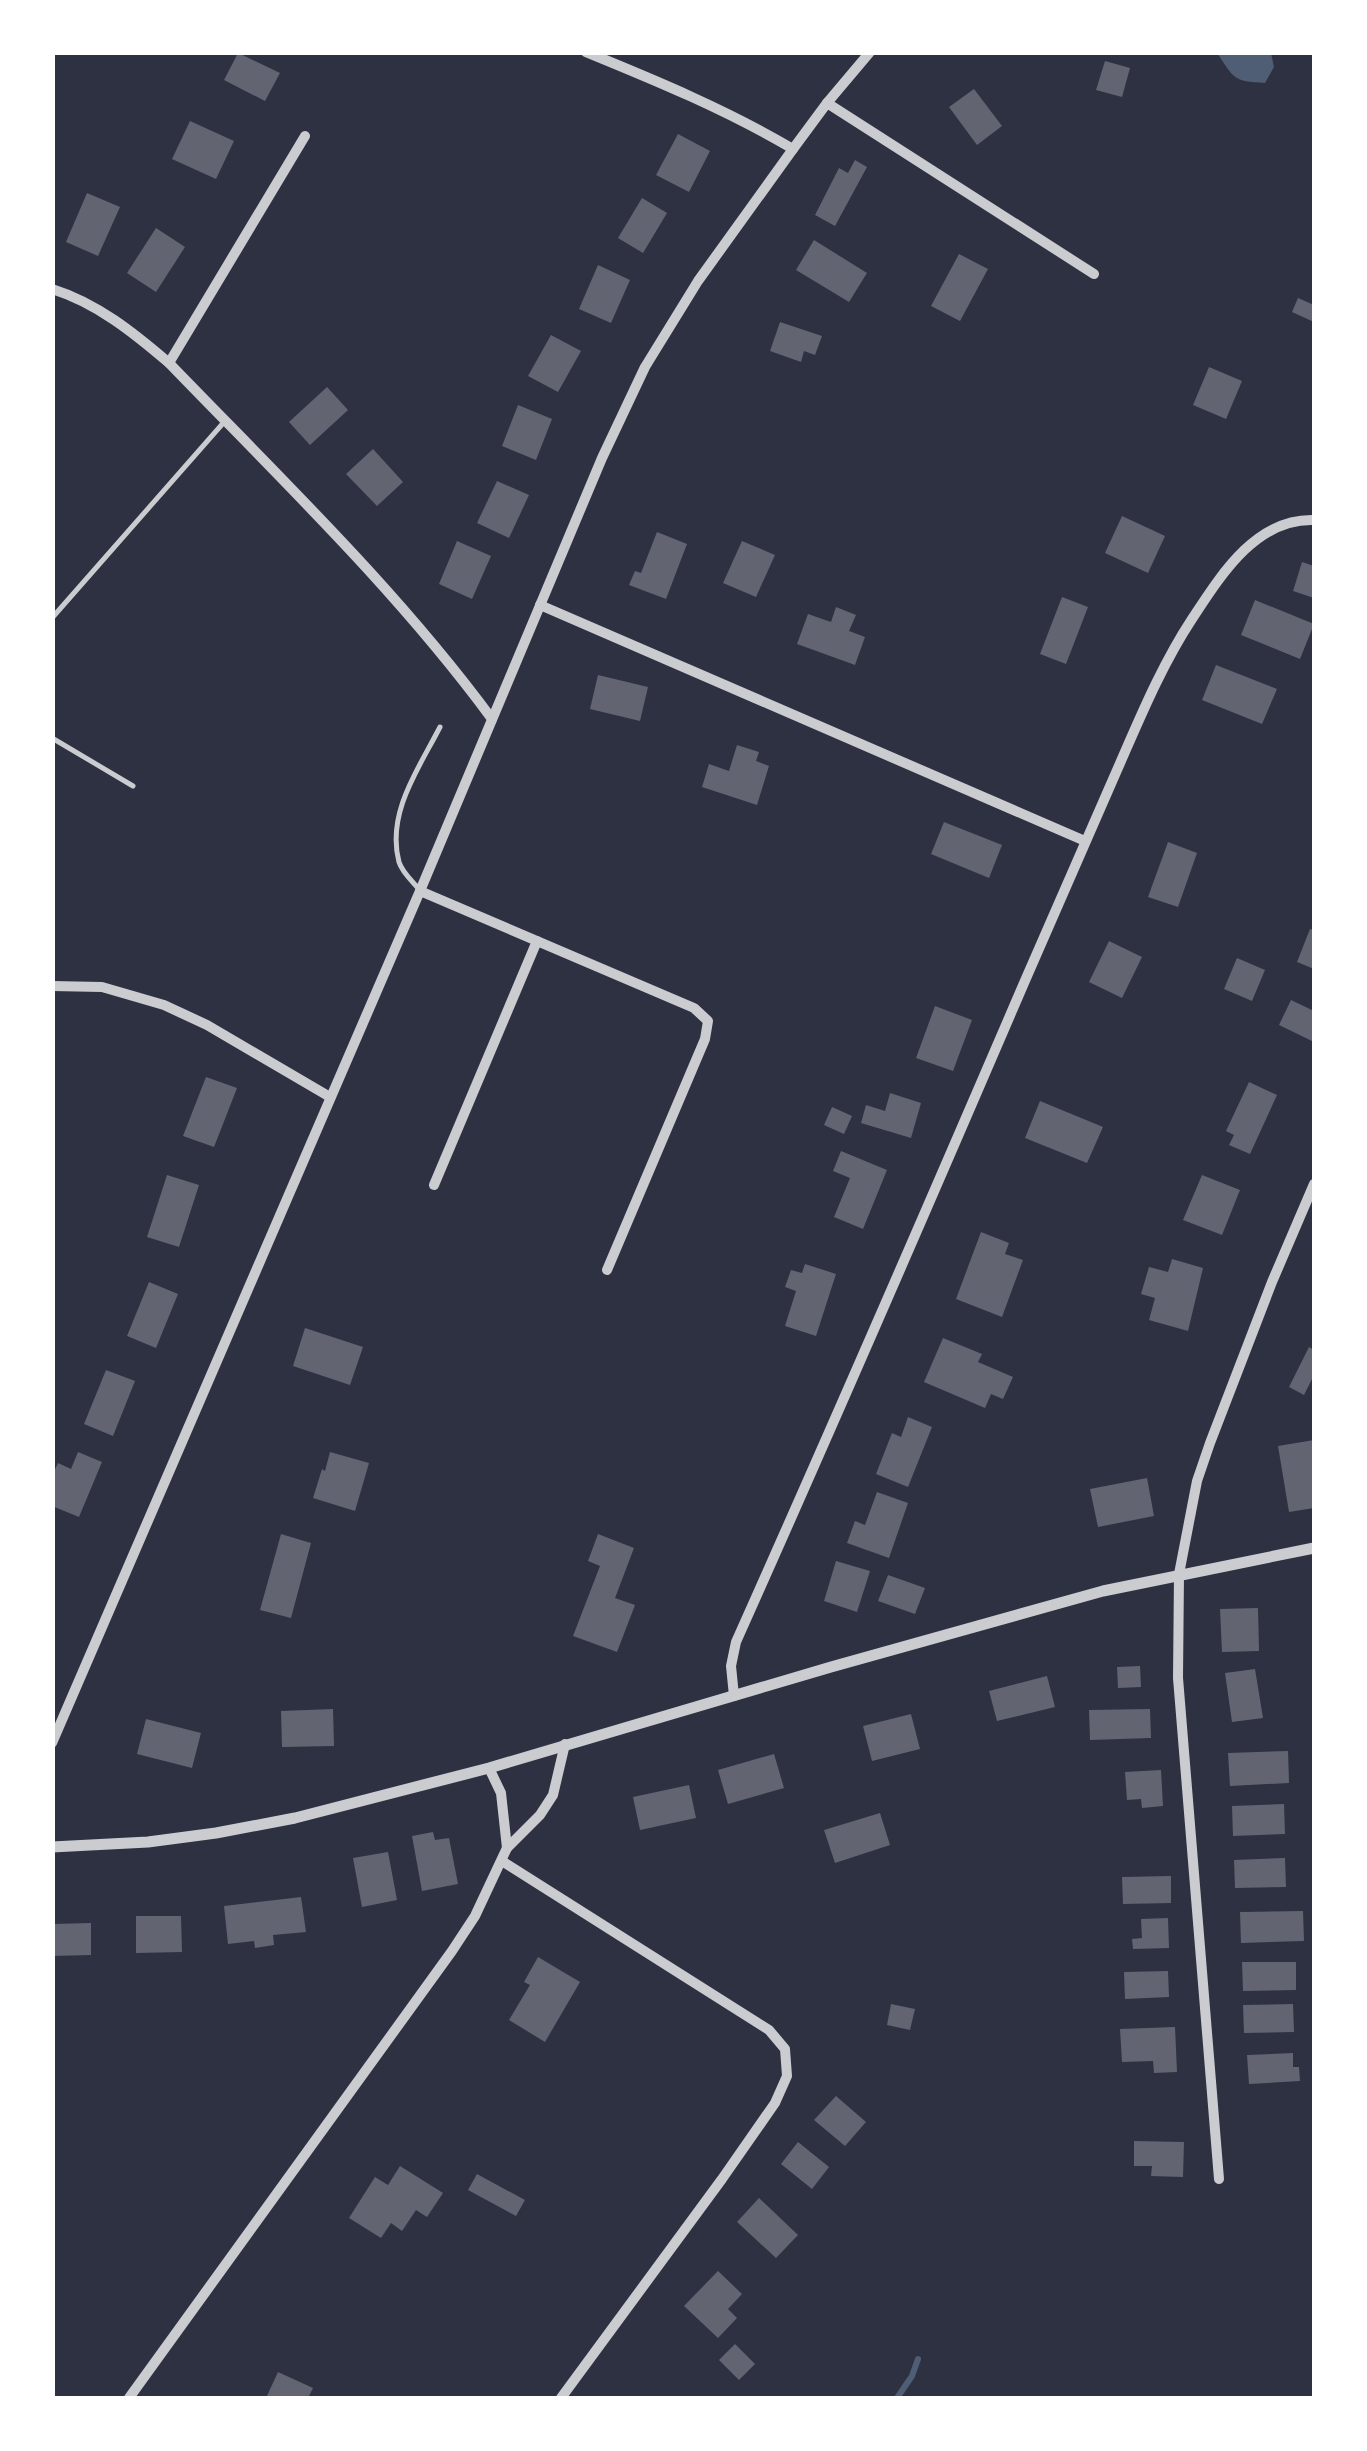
<svg xmlns="http://www.w3.org/2000/svg" width="1367" height="2451" viewBox="0 0 1367 2451" font-family="Jost,sans-serif">
<rect width="100%" height="100%" fill="#2d3142"/>
<path fill="#4f5d75" d="M1217,53H1271L1274,67L1265,83C1232,81 1235,79 1217,53Z"/>
<g fill="none" stroke-linecap="round" stroke-linejoin="round">
<polyline stroke="#4f5d75" stroke-width="6" points="897,2398 912,2376 918,2359"/>
</g>
<g fill="#626471">
<polygon points="238,53 280,73 265,101 224,80"/>
<polygon points="1105,61 1130,68 1122,97 1096,90"/>
<polygon points="974,89 1002,126 977,145 949,107"/>
<polygon points="190,121 234,141 216,179 172,159"/>
<polygon points="678,134 710,151 689,192 656,175"/>
<polygon points="855,160 867,167 835,226 815,215 839,168 848,173"/>
<polygon points="87,193 120,207 98,256 66,242"/>
<polygon points="642,198 667,213 643,253 618,238"/>
<polygon points="156,228 185,247 156,292 127,273"/>
<polygon points="814,240 867,273 849,302 796,270"/>
<polygon points="959,254 988,269 960,321 931,306"/>
<polygon points="598,265 630,280 611,323 579,309"/>
<polygon points="1298,298 1314,305 1314,322 1292,312"/>
<polygon points="780,322 822,336 815,355 804,351 801,362 770,351"/>
<polygon points="551,335 581,351 558,392 528,376"/>
<polygon points="1209,367 1242,381 1226,419 1193,405"/>
<polygon points="327,387 348,410 310,445 289,422"/>
<polygon points="518,405 552,419 536,460 502,446"/>
<polygon points="373,449 403,482 377,506 346,474"/>
<polygon points="497,481 529,495 509,538 477,523"/>
<polygon points="1122,516 1165,536 1148,573 1105,553"/>
<polygon points="657,532 687,544 666,599 629,585 635,571 641,573"/>
<polygon points="457,541 491,556 472,599 439,584"/>
<polygon points="742,541 775,555 756,597 723,583"/>
<polygon points="1302,562 1314,566 1314,598 1293,591"/>
<polygon points="1062,597 1088,607 1066,664 1040,654"/>
<polygon points="1255,600 1314,624 1300,659 1241,635"/>
<polygon points="836,607 856,615 849,631 865,637 855,665 797,644 808,614 831,622"/>
<polygon points="1216,665 1277,689 1262,724 1202,700"/>
<polygon points="598,675 648,687 640,721 590,709"/>
<polygon points="737,745 759,752 756,761 769,766 757,805 702,787 709,764 729,771"/>
<polygon points="944,822 1002,845 989,878 931,854"/>
<polygon points="1168,842 1197,853 1178,907 1148,897"/>
<polygon points="1310,929 1314,930 1314,969 1297,962"/>
<polygon points="1109,941 1142,957 1122,998 1089,982"/>
<polygon points="1237,958 1265,970 1252,1001 1224,989"/>
<polygon points="1291,1000 1314,1011 1314,1042 1279,1025"/>
<polygon points="935,1006 972,1020 953,1071 916,1058"/>
<polygon points="206,1077 237,1088 214,1147 183,1136"/>
<polygon points="1249,1082 1277,1095 1250,1154 1229,1145 1234,1135 1226,1131"/>
<polygon points="890,1093 921,1103 911,1138 861,1123 866,1105 885,1111"/>
<polygon points="1040,1101 1103,1127 1087,1163 1025,1138"/>
<polygon points="832,1107 852,1116 844,1134 824,1125"/>
<polygon points="841,1151 887,1170 863,1229 834,1217 850,1178 833,1171"/>
<polygon points="167,1175 199,1185 179,1247 147,1237"/>
<polygon points="1202,1175 1240,1190 1222,1235 1183,1220"/>
<polygon points="981,1232 1009,1243 1005,1254 1023,1260 1002,1317 956,1299"/>
<polygon points="1172,1259 1203,1268 1188,1331 1149,1320 1155,1298 1141,1294 1149,1267 1168,1272"/>
<polygon points="805,1264 836,1274 816,1336 785,1326 796,1291 785,1287 791,1270 802,1273"/>
<polygon points="149,1282 178,1294 156,1348 127,1336"/>
<polygon points="305,1328 363,1347 350,1385 293,1366"/>
<polygon points="943,1338 982,1354 978,1362 1013,1377 1003,1399 991,1394 985,1408 924,1382"/>
<polygon points="1309,1347 1314,1350 1314,1375 1304,1395 1289,1387"/>
<polygon points="106,1370 135,1381 113,1436 84,1424"/>
<polygon points="908,1417 932,1427 908,1487 876,1474 892,1433 901,1437"/>
<polygon points="1314,1440 1314,1508 1289,1512 1278,1446"/>
<polygon points="78,1452 102,1462 79,1517 52,1506 52,1476 58,1463 71,1469"/>
<polygon points="330,1452 369,1463 355,1511 313,1498 322,1469 325,1471"/>
<polygon points="1147,1478 1154,1516 1098,1527 1090,1489"/>
<polygon points="877,1492 908,1503 889,1558 847,1543 855,1521 865,1525"/>
<polygon points="281,1534 311,1543 291,1618 260,1610"/>
<polygon points="598,1534 634,1548 615,1598 635,1605 617,1652 573,1636 600,1566 588,1561"/>
<polygon points="836,1561 870,1571 857,1612 824,1601"/>
<polygon points="888,1575 925,1588 915,1614 878,1601"/>
<polygon points="1258,1608 1259,1651 1222,1652 1220,1609"/>
<polygon points="1140,1666 1141,1687 1118,1688 1117,1667"/>
<polygon points="1255,1669 1263,1718 1232,1722 1225,1673"/>
<polygon points="1047,1676 1055,1707 997,1721 989,1691"/>
<polygon points="333,1709 334,1746 282,1747 281,1711"/>
<polygon points="1150,1709 1151,1738 1090,1740 1089,1710"/>
<polygon points="911,1714 920,1749 872,1761 863,1726"/>
<polygon points="146,1719 201,1733 192,1768 137,1754"/>
<polygon points="1288,1751 1289,1783 1230,1786 1228,1753"/>
<polygon points="774,1754 784,1788 728,1804 718,1770"/>
<polygon points="1161,1770 1163,1806 1142,1808 1141,1799 1127,1800 1125,1772"/>
<polygon points="689,1785 696,1818 640,1830 633,1797"/>
<polygon points="1284,1804 1285,1834 1233,1836 1232,1806"/>
<polygon points="880,1813 890,1845 835,1863 824,1830"/>
<polygon points="433,1832 435,1840 449,1838 458,1884 422,1891 412,1836"/>
<polygon points="388,1852 397,1900 362,1907 353,1858"/>
<polygon points="1285,1858 1286,1887 1235,1888 1234,1860"/>
<polygon points="1171,1876 1171,1903 1123,1904 1122,1877"/>
<polygon points="301,1897 306,1932 273,1935 274,1945 255,1948 254,1941 228,1944 224,1906"/>
<polygon points="1303,1911 1304,1941 1241,1943 1240,1912"/>
<polygon points="136,1916 181,1916 182,1952 136,1953"/>
<polygon points="1168,1918 1169,1948 1133,1949 1132,1939 1142,1938 1141,1919"/>
<polygon points="91,1923 91,1955 52,1956 52,1924"/>
<polygon points="538,1957 580,1982 545,2042 509,2020 530,1985 524,1982"/>
<polygon points="1242,1962 1296,1962 1296,1990 1243,1991"/>
<polygon points="1168,1971 1169,1997 1125,1999 1124,1972"/>
<polygon points="891,2004 915,2009 910,2030 887,2025"/>
<polygon points="1293,2004 1294,2032 1244,2033 1243,2005"/>
<polygon points="1175,2027 1177,2072 1154,2073 1153,2061 1122,2062 1120,2029"/>
<polygon points="1293,2053 1293,2067 1299,2067 1300,2081 1249,2084 1247,2055"/>
<polygon points="836,2096 866,2122 845,2146 814,2120"/>
<polygon points="1134,2141 1184,2142 1183,2177 1151,2176 1152,2166 1134,2166"/>
<polygon points="798,2142 829,2167 812,2189 781,2164"/>
<polygon points="400,2166 443,2193 427,2217 416,2210 402,2231 391,2223 381,2238 349,2218 375,2177 388,2185"/>
<polygon points="477,2174 525,2200 516,2216 468,2190"/>
<polygon points="759,2198 798,2235 776,2258 737,2222"/>
<polygon points="718,2271 742,2294 728,2309 737,2318 718,2338 684,2306"/>
<polygon points="735,2344 755,2364 739,2380 719,2360"/>
<polygon points="278,2372 313,2388 308,2398 266,2398"/>
</g>
<g fill="none" stroke-linecap="round" stroke-linejoin="round">
<g stroke="#caccd0" stroke-width="5">
<polyline points="52,618 225,421"/>
<polyline points="52,738 133,786"/>
<path d="M418,888C412,881 402,872 399,862C386,813 419,768 440,727"/>
</g>
<g stroke="#caccd0" stroke-width="10">
<path d="M586,52C657,81 727,110 793,149"/>
<polyline points="827,103 1094,274"/>
<path d="M52,289C97,303 134,333 169,363C280,478 397,590 492,719"/>
<polyline points="169,363 305,136"/>
<polyline points="540,605 1085,841"/>
<polyline points="420,891 694,1008 708,1021 705,1039 607,1270"/>
<polyline points="52,986 102,987 164,1005 207,1025 330,1097"/>
<polyline points="434,1185 537,941"/>
<path d="M734,1696L731,1666L736,1642C834,1423 929,1204 1024,983C1056,909 1088,835 1121,761C1142,713 1163,663 1192,619C1221,575 1256,518 1314,520"/>
<polyline points="52,1743 420,891 602,458 645,367 698,281 793,149 827,103 870,52"/>
<polyline points="489,1768 501,1793 507,1848"/>
<polyline points="502,1861 769,2030 785,2049 787,2076 775,2103 722,2179 561,2398"/>
<polyline points="1219,2179 1178,1678 1179,1574 1197,1481 1210,1443 1272,1282 1314,1184"/>
<polyline points="129,2398 452,1951 475,1916 507,1848 540,1815 553,1795 565,1744"/>
</g>
<polyline stroke="#caccd0" stroke-width="11" points="52,1847 148,1842 216,1833 295,1818 489,1768 831,1667 1103,1591 1314,1548"/>
</g>
<rect width="1367" height="2451" fill="none" stroke="#ffffff" stroke-width="110"/>
</svg>
